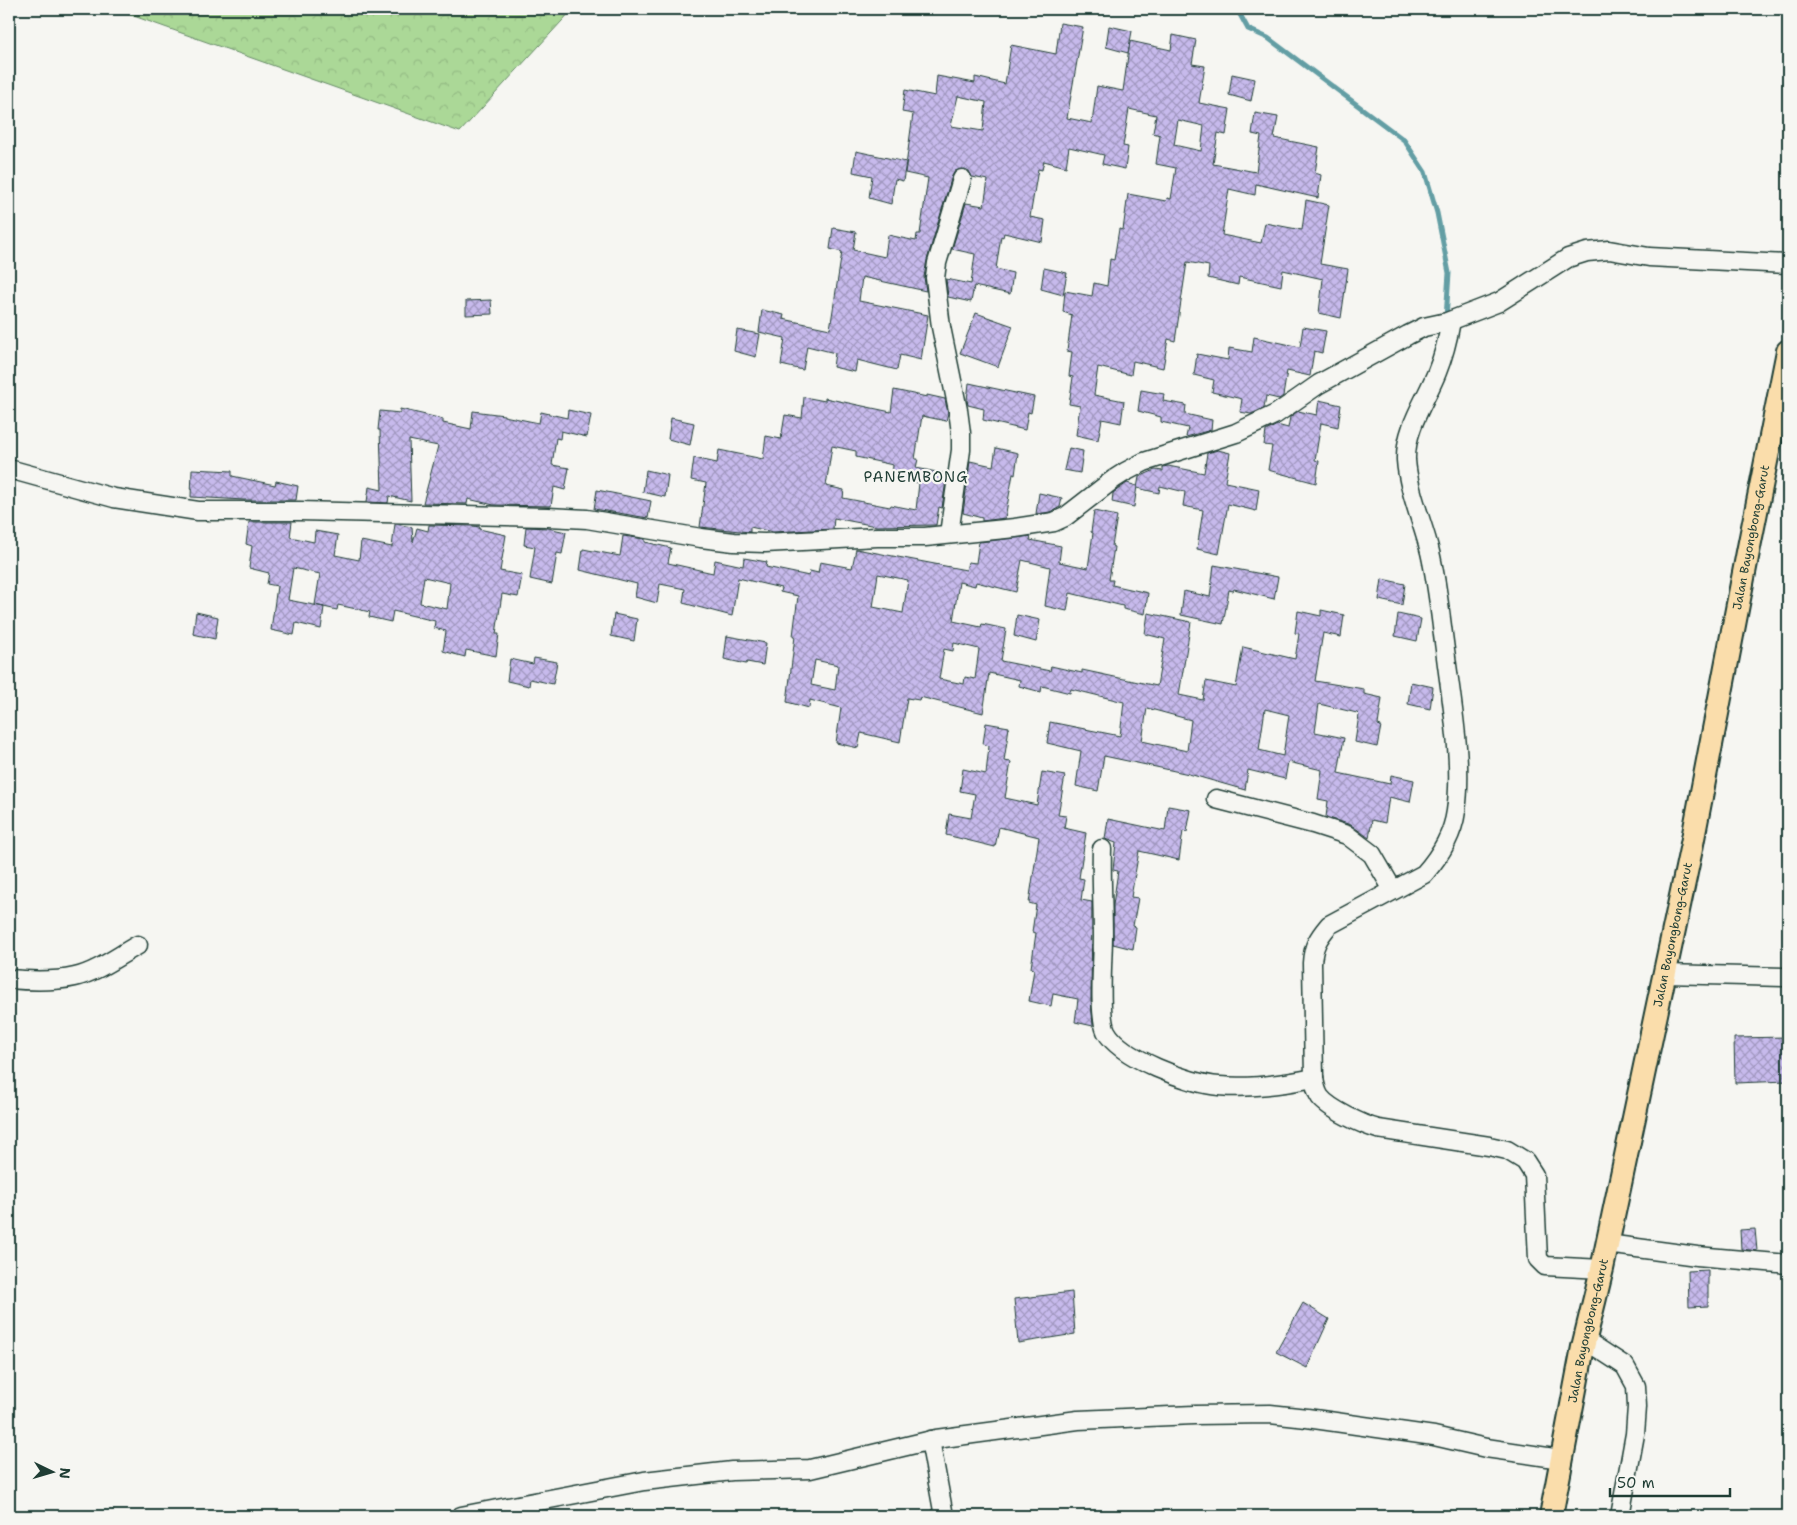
<svg xmlns="http://www.w3.org/2000/svg" width="1797" height="1525" viewBox="0 0 1797 1525" font-family="'Shantell Sans',sans-serif">
<defs>
<pattern id="forest-crowns" width="20" height="18" patternUnits="userSpaceOnUse" patternTransform="scale(1.25)"><rect width="20" height="18" fill="#abd897"/><path d="M2 6a3 3 0 1 1 6 0M12 15a3 3 0 1 1 6 0" fill="none" stroke="#93ba83"/></pattern>
<pattern id="building-cross-hatch" width="8" height="8" patternUnits="userSpaceOnUse" patternTransform="scale(1.25)"><rect width="8" height="8" fill="#c7baec"/><path d="M0 0l8 8M0 8l8-8" fill="none" stroke="#a198c0"/></pattern>
</defs>
<rect width="100%" height="100%" fill="#f6f6f2"/>
<filter id="ink" filterUnits="userSpaceOnUse"><feTurbulence type="fractalNoise" baseFrequency=".02" numOctaves="2"/><feDisplacementMap in="SourceGraphic" scale="10" xChannelSelector="R" yChannelSelector="G"/><feConvolveMatrix kernelMatrix="1 2 1 2 8 2 1 2 1" color-interpolation-filters="sRGB"/></filter>
<g filter="url(#ink)">
<polygon fill="url(#forest-crowns)" stroke="#658a66" points="114,9 573,9 460,132"/>
<g fill="none" stroke-linecap="round" stroke-linejoin="round">
<polyline stroke="#639ea4" stroke-width="5" points="1237,9 1248,29 1268,38 1404,140 1425,172 1437,213 1449,273 1446,318"/>
</g>
<g fill="url(#building-cross-hatch)" stroke="#1f3d34" fill-rule="evenodd">
<path d="M1060,23L1083,27L1067,118L1092,123L1097,86L1123,91L1130,41L1171,50L1173,35L1196,40L1192,64L1205,66L1199,103L1230,109L1226,135L1218,133L1213,164L1256,172L1261,136L1252,134L1255,113L1278,117L1274,138L1319,147L1315,173L1321,175L1318,198L1256,184L1255,195L1229,189L1222,235L1261,243L1265,223L1302,230L1306,200L1329,205L1320,264L1348,269L1341,318L1319,313L1323,279L1283,270L1281,286L1239,277L1238,285L1208,278L1209,266L1187,262L1175,341L1168,339L1163,368L1133,361L1131,375L1098,367L1094,395L1124,401L1121,423L1102,419L1098,440L1076,435L1080,406L1069,404L1073,377L1069,376L1072,352L1067,351L1072,315L1063,312L1065,291L1092,296L1094,283L1107,286L1110,259L1114,260L1119,229L1123,230L1128,194L1166,201L1167,198L1171,199L1176,168L1156,164L1160,135L1153,133L1156,115L1129,109L1123,146L1128,147L1125,169L1102,164L1104,155L1069,147L1066,167L1044,161L1042,170L1038,169L1030,217L1045,220L1042,242L1004,233L1003,237L1001,236L996,269L1013,273L1010,294L974,286L971,302L948,297L946,279L971,284L975,254L952,249L966,203L984,206L988,180L972,177L969,171L965,169L955,171L952,176L927,260L924,277L926,291L862,277L859,301L928,315L921,360L900,355L897,370L857,360L855,372L833,367L835,353L807,346L803,370L781,365L785,338L759,332L762,310L784,315L783,319L830,329L842,252L830,249L833,228L856,232L853,250L885,257L888,235L916,241L917,234H920L928,178L905,173L913,114L902,112L905,90L935,96L937,76L975,83V77L1005,84L1011,45L1056,54ZM958,96L986,102L983,131L951,126ZM1178,120L1204,126L1201,151L1174,145Z"/>
<polygon points="1109,26 1132,31 1128,53 1106,47"/>
<polygon points="1232,74 1255,79 1251,101 1229,95"/>
<polygon points="856,151 906,162 903,181 895,179 891,204 869,198 872,176 853,172"/>
<polygon points="1044,268 1067,273 1063,295 1041,289"/>
<polygon points="491,300 492,314 466,315 466,301"/>
<polygon points="976,313 1013,326 998,367 960,353"/>
<polygon points="1303,327 1326,331 1322,353 1314,351 1310,376 1287,371 1283,396 1279,399 1266,396 1264,408 1251,414 1240,412 1242,399 1212,392 1214,380 1194,375 1197,354 1228,360 1229,348 1252,352 1254,337 1300,347"/>
<polygon points="737,330 760,334 756,357 734,351"/>
<polygon points="969,383 1034,397 1031,413 1028,412 1025,430 983,420 984,409 968,405 967,400"/>
<path d="M894,390L927,397V395L945,399L948,413L946,421L922,416L915,459H918L916,468L947,474L942,508L939,507L936,525L876,526L834,518L833,529L773,532L750,527V532L700,527L706,483L691,480L694,458L717,463L719,450L763,459L766,436L781,439L785,415L802,418L804,397L825,401V398L891,412ZM832,446L856,451V457L893,465L892,476L919,483L916,510L891,505L890,507L843,498L844,490L826,486Z"/>
<polygon points="1141,390 1164,394 1163,401 1186,405 1185,414 1212,420 1211,430 1186,437 1188,428 1161,422 1161,417 1138,411"/>
<polygon points="1319,400 1341,405 1338,427 1321,423 1315,460 1319,461 1316,483 1268,470 1272,446 1264,445 1266,431 1277,425 1288,428 1290,417 1298,411 1317,415"/>
<polygon points="400,409 443,419 443,423 471,429 473,411 504,415 504,416 539,423 541,412 567,418 568,410 591,415 587,437 561,431 560,439 556,438 552,465 569,468 565,490 554,487 551,506 494,505 468,499 467,504 423,503 438,446 409,440 411,501 389,496 388,503 367,502 369,487 382,490 380,430 378,430 380,411 400,413"/>
<polygon points="671,418 694,423 690,445 668,439"/>
<polygon points="996,448 1018,453 1015,475 1013,474 1005,518 982,521 982,518 963,513 970,461 993,466"/>
<polygon points="1069,448 1083,451 1080,473 1064,470"/>
<polygon points="1218,450 1230,453 1225,482 1259,489 1256,511 1228,504 1219,554 1197,549 1203,510 1183,506 1185,492 1160,486 1159,493 1137,488 1139,477 1155,470 1163,471 1163,467 1168,466 1204,473 1207,453"/>
<polygon points="192,469 232,471 232,476 275,485 276,481 298,486 296,500 244,500 191,497"/>
<polygon points="646,470 668,475 665,497 643,492"/>
<polygon points="1127,483 1137,486 1134,507 1112,502 1113,493"/>
<polygon points="597,490 651,501 648,518 594,509"/>
<polygon points="1039,493 1062,498 1060,507 1051,512 1036,514"/>
<path d="M1094,511L1117,516L1112,546L1114,547L1109,580H1113L1112,585L1148,593L1145,614L1123,609V606L1070,593L1067,611L1045,606L1050,567L1022,560L1016,592L976,582L975,586L959,582L953,621L981,627L982,624L1006,629L1001,661L1050,671L1051,666L1082,673V670L1157,686L1165,639L1145,634L1148,613L1191,622L1179,695L1203,700L1206,681L1236,687L1243,647L1295,659L1299,634L1295,633L1298,611L1321,616V610L1344,615L1341,637L1323,633L1315,681L1364,689V694L1382,698L1378,725L1381,726L1377,747L1355,742L1359,715L1357,713L1319,704L1315,732L1344,738L1338,773L1390,784L1391,775L1414,780L1410,802L1389,797L1385,823L1372,820L1369,838L1351,825L1326,817L1328,801L1318,799L1322,770L1288,762L1285,779L1248,770L1245,790L1189,774L1104,756L1098,791L1076,786L1081,751L1047,743L1050,722L1120,736L1124,702L1071,689L1070,693L1042,686L1041,692L1019,686L1020,680L989,673L983,713L920,697L919,700L907,698L900,742L861,733L858,748L836,743L841,708L810,700L809,708L787,702L795,636H793L798,596L780,592L781,588L738,578L732,616L683,603L685,589L660,584L657,603L635,597L637,584L580,570L583,549L620,556L623,536L645,539V542L671,548L668,563L713,573L715,560L743,566L744,558L767,562L766,567L809,576L810,571L818,573L820,562L852,568L856,549L966,570L968,562L976,563L979,542L1031,536L1030,540L1061,546L1059,562L1088,568L1093,533L1091,532ZM878,574L908,580L903,613L873,607ZM954,643L979,649L975,679L965,677L964,684L939,679L944,649L953,651ZM815,660L838,665L835,690L811,685ZM1147,708L1191,720L1187,751L1142,741ZM1265,709L1289,715L1283,756L1259,750Z"/>
<path d="M249,522H292L290,537L314,542L315,531L338,535L335,555L359,560L361,541L392,547L395,524L412,527L413,542L417,528L428,531L429,525L473,526L480,527L479,529L506,535L500,571L522,575L518,597L502,594L496,634H499L496,656L466,650L465,657L443,651L446,631L434,628L435,621L393,611L391,622L369,617L370,612L338,605L337,610L315,605L320,574L293,568L288,600L324,607L321,629L296,623L294,635L271,630L277,586L267,584L269,573L249,568L252,546L246,544ZM424,577L450,583L447,609L420,603Z"/>
<polygon points="526,527 548,528 566,532 562,554 557,553 552,584 530,579 535,547 524,545"/>
<polygon points="1214,565 1278,577 1274,599 1234,589 1233,591 1229,590 1223,624 1181,615 1184,591 1210,597"/>
<polygon points="1382,579 1405,584 1402,605 1379,600"/>
<polygon points="196,612 218,617 215,639 193,634"/>
<polygon points="614,614 637,619 634,641 611,636"/>
<polygon points="1398,614 1421,619 1417,641 1395,636"/>
<polygon points="1017,615 1040,620 1036,642 1014,636"/>
<polygon points="727,636 766,643 763,665 747,662 746,664 724,659"/>
<polygon points="534,658 557,662 553,684 530,679 529,686 507,681 510,659 533,664"/>
<polygon points="1411,682 1433,687 1430,709 1408,704"/>
<polygon points="986,723 1009,727 1004,761 1011,762 1005,798 1037,805 1042,772 1065,776 1058,815 1066,816 1064,828 1086,833 1079,878 1084,879 1081,900 1092,902 1091,999 1093,1026 1075,1022 1078,999 1053,994 1051,1006 1029,1001 1034,969 1031,968 1036,933 1032,932 1036,905 1029,903 1039,837 999,827 995,847 946,835 949,814 971,818 975,794 960,791 963,769 986,774 989,746 983,744"/>
<polygon points="1168,806 1191,810 1187,832 1183,831 1179,860 1139,851 1131,897 1138,898 1133,926 1136,927 1133,949 1113,944 1113,905 1118,871 1113,870 1116,843 1105,839 1108,819 1165,831"/>
<polygon points="1788,1037 1788,1081 1735,1083 1734,1038"/>
<polygon points="1755,1229 1757,1251 1741,1249 1740,1230"/>
<polygon points="1708,1270 1708,1306 1689,1307 1688,1271"/>
<polygon points="1072,1292 1075,1334 1018,1343 1014,1299"/>
<polygon points="1303,1303 1329,1319 1307,1368 1276,1352"/>
</g>
<g fill="none" stroke-linecap="round" stroke-linejoin="round">
<defs>
<g id="minor">
<path d="M1451,321C1448,338 1444,355 1437,372C1426,400 1405,428 1406,460C1408,490 1423,523 1430,552C1438,586 1441,622 1446,657C1452,705 1463,763 1456,811C1453,834 1439,857 1424,874L1329,925C1318,938 1313,946 1312,963L1314,1078C1315,1085 1316,1091 1320,1097C1329,1109 1363,1125 1378,1129L1489,1146L1507,1150L1525,1161L1534,1175L1538,1259L1545,1266L1602,1269"/>
<polyline points="9,469 114,498 198,511 299,511 548,517 587,519 701,538 734,542 765,543 877,537 925,537 1015,528 1054,522 1065,517 1114,479 1125,472 1144,462 1236,433 1276,414 1319,384 1408,335 1424,327 1447,322 1499,302 1568,258 1587,252 1609,250 1649,257 1788,264"/>
<polyline points="949,534 961,450 961,433 958,410 941,327 935,278 937,263 962,179"/>
<polyline points="1216,799 1313,824 1347,835 1372,854 1393,890"/>
<path d="M1102,849C1101,878 1103,908 1103,937C1103,958 1098,1014 1106,1031C1120,1058 1190,1084 1219,1086C1250,1089 1284,1084 1314,1078"/>
<polyline points="1665,974 1784,977"/>
<path d="M9,979C31,981 53,982 75,977C97,972 118,956 138,945"/>
<polyline points="1607,1244 1697,1256 1788,1264"/>
<polyline points="1585,1340 1625,1366 1636,1386 1637,1407 1635,1434 1620,1516"/>
<polyline points="930,1440 944,1516"/>
<polyline points="461,1516 644,1481 732,1471 810,1469 936,1439 1078,1420 1194,1415 1270,1414 1307,1418 1434,1436 1486,1448 1561,1459"/>
</g>
<g id="major">
<path id="s1" d="M1551,1516L1583,1347L1602,1269L1691,849L1748,552L1788,351"/>
</g>
</defs>
<use href="#minor" stroke="#1f3d34" stroke-width="21"/>
<use href="#major" stroke="#1f3d34" stroke-width="26"/>
<use href="#minor" stroke="#f6f6f2" stroke-width="18"/>
<use href="#major" stroke="#faddab" stroke-width="22"/>
</g>
</g>
<g text-anchor="middle" stroke-width="4.5" stroke-linejoin="round" paint-order="stroke">
<g font-size="12" fill="#1f3d34" stroke="#f6f6f2">
<text dy="4" stroke="none"><textPath href="#s1" startOffset="999">Jalan Bayongbong-Garut</textPath></text>
<text dy="4" stroke="none"><textPath href="#s1" startOffset="594">Jalan Bayongbong-Garut</textPath></text>
<text dy="4" stroke="none"><textPath href="#s1" startOffset="189">Jalan Bayongbong-Garut</textPath></text>
</g>
<g font-size="15" letter-spacing="1" fill="#1f3d34" stroke="#f6f6f2">
<text x="916" y="482">PANEMBONG</text>
</g>
</g>
<rect width="1797" height="1525" fill="none" stroke="#f6f6f2" stroke-width="30"/>
<rect x="15" y="15" width="1767" height="1495" fill="none" stroke="#1f3d34" stroke-width="2" filter="url(#ink)"/>
<g transform="translate(52 1472) rotate(95)" stroke="#f6f6f2" stroke-width="4" paint-order="stroke">
<path d="M0-4L9 19L0 12L-9 19Z" fill="#1f3d34"/>
<text y="-8" font-size="14" font-weight="bold" text-anchor="middle" fill="#1f3d34">N</text>
</g>
<path d="M1610 1488v8h120v-8" fill="none" stroke="#1f3d34" stroke-width="2.5"/>
<text x="1617" y="1488" font-size="15" fill="#1f3d34" stroke="#f6f6f2" stroke-width="4" paint-order="stroke">50 m</text>
</svg>
